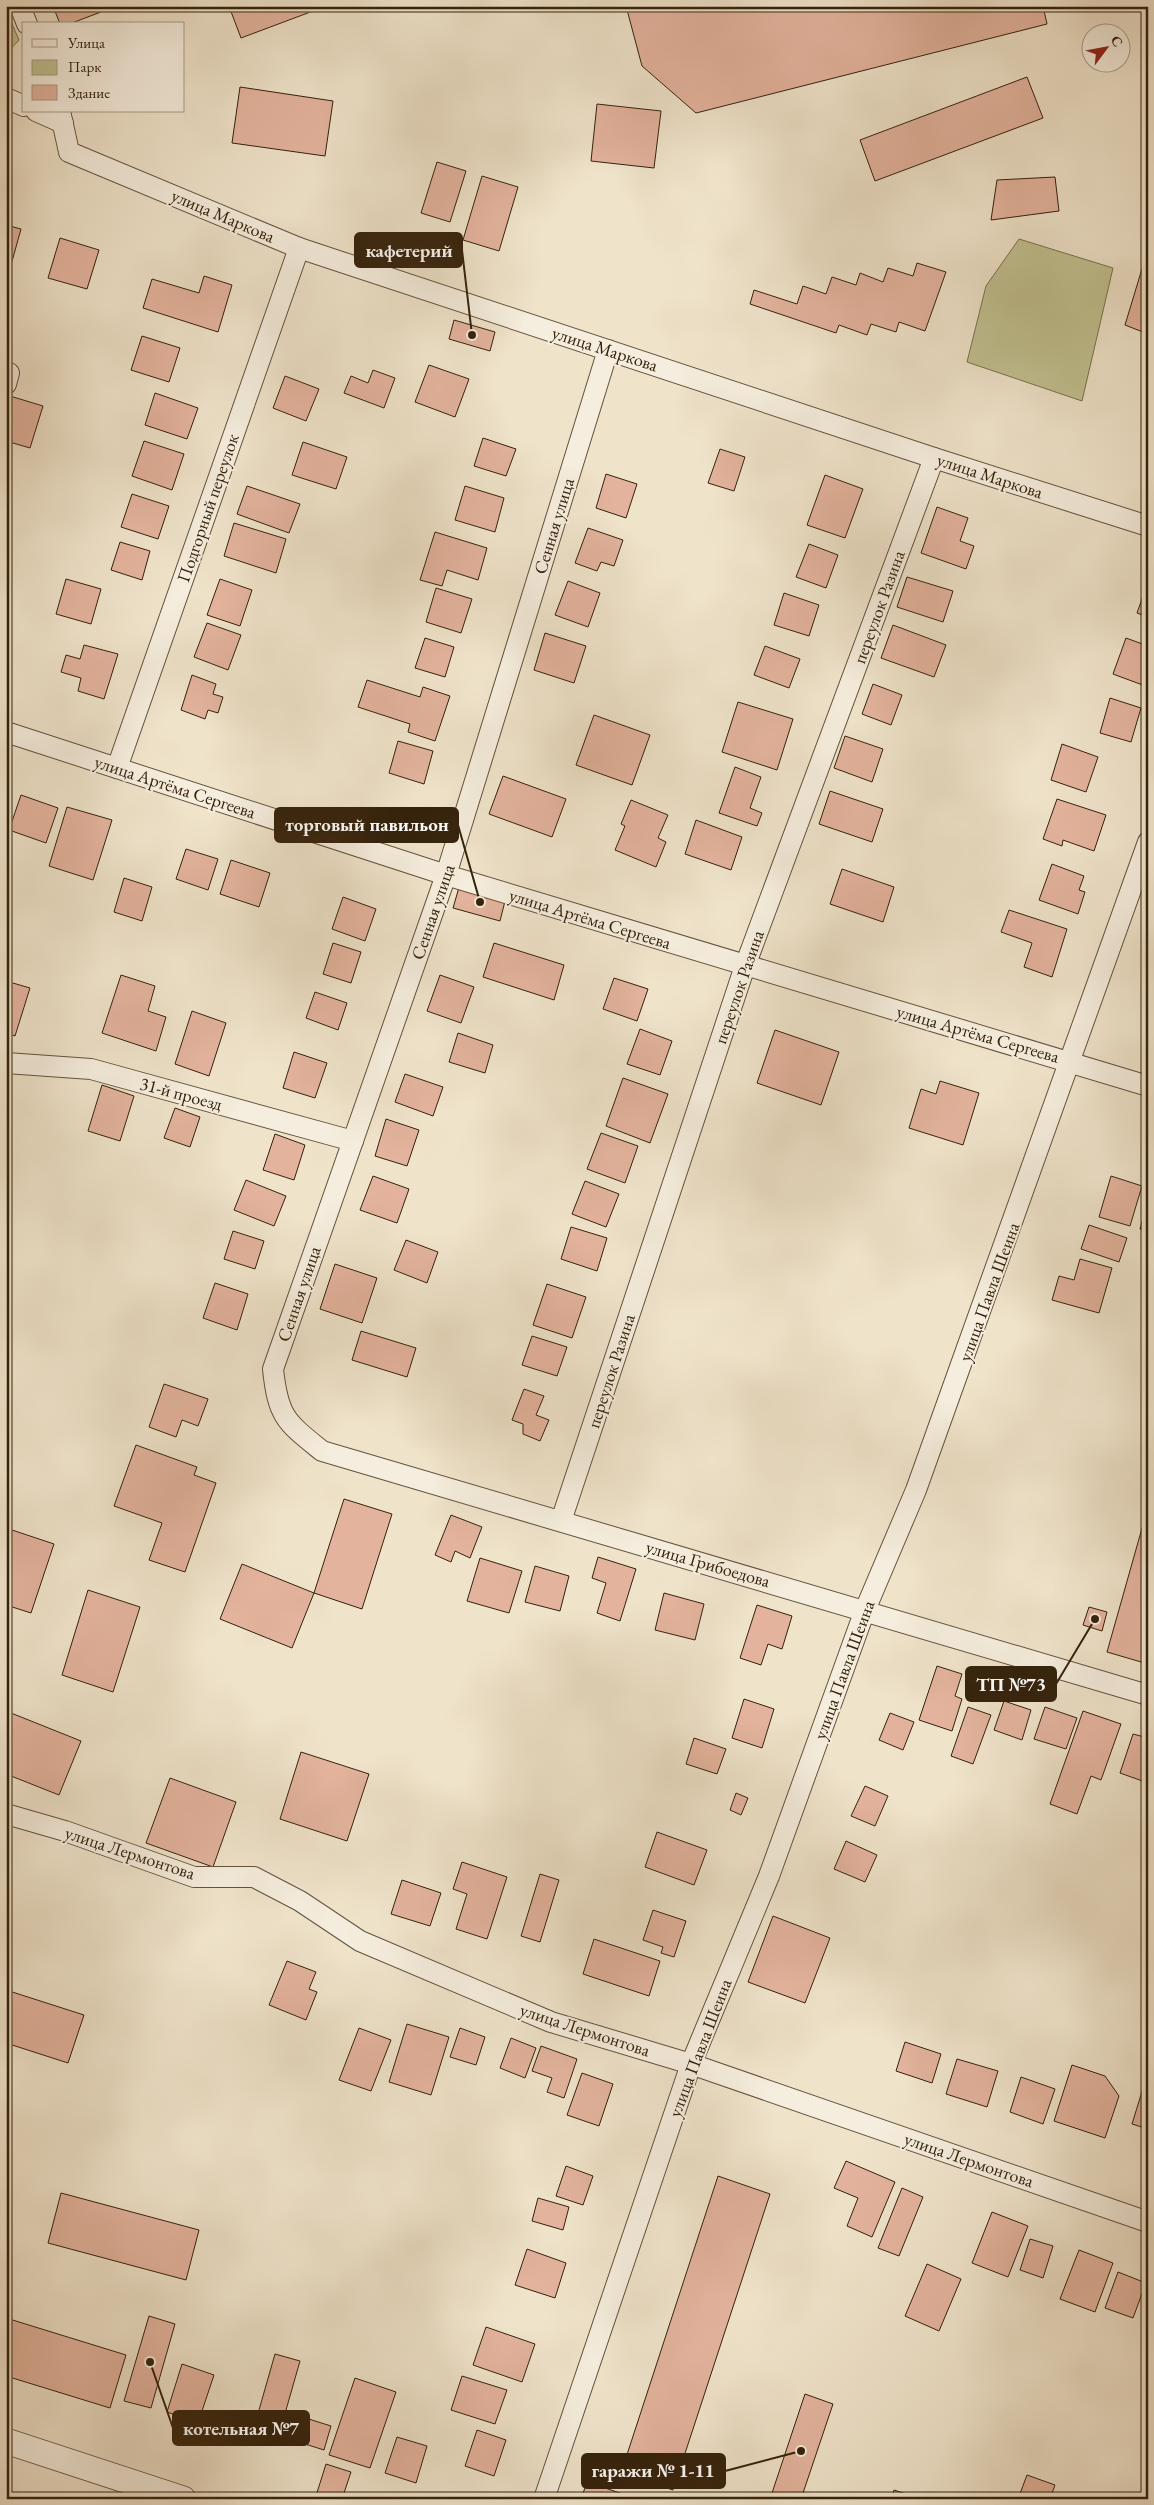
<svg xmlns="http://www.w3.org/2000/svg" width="1154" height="2505" viewBox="0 0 1154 2505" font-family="'EB Garamond',serif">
<rect width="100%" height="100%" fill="#efe3ca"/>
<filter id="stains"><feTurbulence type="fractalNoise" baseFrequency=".004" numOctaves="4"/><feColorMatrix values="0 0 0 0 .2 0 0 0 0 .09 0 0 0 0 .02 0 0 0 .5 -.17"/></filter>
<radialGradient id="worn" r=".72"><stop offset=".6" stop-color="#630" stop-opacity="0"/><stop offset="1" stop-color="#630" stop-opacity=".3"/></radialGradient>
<g fill="#c1c191" stroke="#7a724e">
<polygon points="6,10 19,40 6,54"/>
<polygon points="1019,239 1113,268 1082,401 967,362 986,286"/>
</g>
<g fill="#e3b39d" stroke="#34220c">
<polygon points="53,6 99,6 101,12 69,24 60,24"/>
<polygon points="237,6 311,6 313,11 241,38 230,9"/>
<polygon points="626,6 1043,6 1047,24 696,113 642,66"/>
<polygon points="1027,77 1043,118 875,181 860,140"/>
<polygon points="240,87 333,101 325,156 232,143"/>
<polygon points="597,104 661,111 654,168 591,161"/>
<polygon points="437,162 466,171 450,222 421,213"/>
<polygon points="482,176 518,187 499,251 463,240"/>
<polygon points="1055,177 1059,211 991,220 997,180"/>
<polygon points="6,225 21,229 11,265 6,264"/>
<polygon points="60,238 99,250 87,289 48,278"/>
<polygon points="1148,249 1148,334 1125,325"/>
<polygon points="917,263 946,272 925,331 899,322 896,332 871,324 867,335 839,325 836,333 750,304 754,290 797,304 803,286 826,294 832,277 856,285 860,273 883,282 888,268 913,276"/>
<polygon points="204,276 232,285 218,332 143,308 152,279 199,293"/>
<polygon points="454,320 495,332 490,351 449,339"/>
<polygon points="142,336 180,348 169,382 131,370"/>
<polygon points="429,365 469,379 455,417 415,402"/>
<polygon points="373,370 395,378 384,408 344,393 351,376 368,383"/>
<polygon points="285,376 319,389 306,421 273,408"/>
<polygon points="155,393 198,408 187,439 145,425"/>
<polygon points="10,396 43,406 30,448 6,441 6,410"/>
<polygon points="483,438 516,449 506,476 474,466"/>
<polygon points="144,441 184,454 172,490 132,476"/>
<polygon points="303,442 347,457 336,489 292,475"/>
<polygon points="720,449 745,457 734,491 708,483"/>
<polygon points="606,474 637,484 626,518 596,508"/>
<polygon points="825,475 863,489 845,538 807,525"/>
<polygon points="247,486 300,504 289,533 237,514"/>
<polygon points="465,486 504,498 495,532 455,520"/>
<polygon points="132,494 169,506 158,539 121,527"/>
<polygon points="937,507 968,518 960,541 974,546 966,569 921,553"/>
<polygon points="234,523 286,539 276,573 224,556"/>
<polygon points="588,528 623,540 614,566 601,562 597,571 575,563"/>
<polygon points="435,532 487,548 478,580 447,570 442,586 420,580"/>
<polygon points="120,542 150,551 142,580 111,570"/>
<polygon points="809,544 838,555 826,588 796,577"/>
<polygon points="907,577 953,591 943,622 897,607"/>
<polygon points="66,579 101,589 91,624 56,614"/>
<polygon points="220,579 252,590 240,626 207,615"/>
<polygon points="568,581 600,593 588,627 555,615"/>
<polygon points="1148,582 1148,617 1137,613"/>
<polygon points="436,588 472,599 461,633 426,622"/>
<polygon points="784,593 819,605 809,636 774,625"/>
<polygon points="207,623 241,635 228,670 194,657"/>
<polygon points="893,625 946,645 934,677 881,658"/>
<polygon points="545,633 586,646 574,683 534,670"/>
<polygon points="425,638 454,647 445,677 415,668"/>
<polygon points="1126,638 1148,646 1148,687 1113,674"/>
<polygon points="84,645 118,654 104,699 78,691 81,678 61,672 66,655 80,659"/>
<polygon points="765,646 800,659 789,688 754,675"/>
<polygon points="192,675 216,684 213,694 223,697 218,713 208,710 205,719 181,710"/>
<polygon points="367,680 420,697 423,687 450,696 435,741 408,732 410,724 358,707"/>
<polygon points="873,684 902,695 891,725 862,714"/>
<polygon points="1110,698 1141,708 1131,742 1100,733"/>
<polygon points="738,702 793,719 777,770 722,752"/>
<polygon points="594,715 650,735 632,785 576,765"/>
<polygon points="845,736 883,749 872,782 834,768"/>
<polygon points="398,741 433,751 424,784 389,773"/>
<polygon points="1062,744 1098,757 1086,792 1051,780"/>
<polygon points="735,767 761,777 750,808 762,813 757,826 719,813"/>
<polygon points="503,776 566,799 552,837 489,814"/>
<polygon points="830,791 883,809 872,842 819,824"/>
<polygon points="21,795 58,808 46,843 9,830"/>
<polygon points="1057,799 1106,815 1094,851 1063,840 1062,846 1043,839"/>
<polygon points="631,800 668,815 658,838 666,842 656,867 615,850 625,826 621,824"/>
<polygon points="67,807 112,820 93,880 49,866"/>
<polygon points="696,820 742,837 731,870 685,854"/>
<polygon points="186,849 218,859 208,890 176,879"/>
<polygon points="231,860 270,873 259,907 220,894"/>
<polygon points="1052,864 1084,876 1079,890 1085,892 1078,914 1039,900"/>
<polygon points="842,869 894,887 883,922 830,904"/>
<polygon points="124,878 152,887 142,921 114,912"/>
<polygon points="460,884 506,897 500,921 453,908"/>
<polygon points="343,897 376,909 365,941 332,929"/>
<polygon points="1009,910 1067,929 1052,977 1024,967 1032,943 1001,932"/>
<polygon points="333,943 361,952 351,983 323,974"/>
<polygon points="494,943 564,965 554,1000 483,977"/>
<polygon points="121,975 155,986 148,1011 166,1017 156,1051 102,1033"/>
<polygon points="440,975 474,987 461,1023 427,1011"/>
<polygon points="614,978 648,989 637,1021 603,1009"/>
<polygon points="6,981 30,988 15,1036 6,1033"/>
<polygon points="315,992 347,1003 338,1030 306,1018"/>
<polygon points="192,1011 226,1023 209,1076 175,1064"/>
<polygon points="640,1029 672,1041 660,1075 627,1064"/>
<polygon points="775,1030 839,1052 821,1105 757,1083"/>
<polygon points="458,1033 493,1045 485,1073 449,1062"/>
<polygon points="294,1052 327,1063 315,1098 283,1088"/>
<polygon points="405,1074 443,1087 433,1116 395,1102"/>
<polygon points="623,1078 668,1094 650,1143 606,1126"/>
<polygon points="940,1081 979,1093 963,1145 909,1128 921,1089 936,1094"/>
<polygon points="102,1085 134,1096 120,1141 88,1131"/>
<polygon points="175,1108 200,1117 190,1147 164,1138"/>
<polygon points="386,1119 419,1130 407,1166 375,1156"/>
<polygon points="601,1133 638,1146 625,1183 587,1169"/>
<polygon points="275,1134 305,1145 294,1180 263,1170"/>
<polygon points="373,1176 409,1189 397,1223 360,1210"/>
<polygon points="1111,1176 1142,1186 1130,1226 1099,1217"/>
<polygon points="246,1180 286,1196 274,1226 234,1210"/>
<polygon points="585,1181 619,1194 606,1227 572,1214"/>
<polygon points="1148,1200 1148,1231 1140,1229"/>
<polygon points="1089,1225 1127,1238 1119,1262 1081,1249"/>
<polygon points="571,1227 607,1238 597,1271 561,1259"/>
<polygon points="233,1231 264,1241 255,1269 224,1259"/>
<polygon points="406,1240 438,1252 427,1283 394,1270"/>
<polygon points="1080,1259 1112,1268 1099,1313 1052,1300 1059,1276 1074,1280"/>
<polygon points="335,1264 377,1278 362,1323 320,1309"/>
<polygon points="215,1283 248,1294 237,1330 203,1318"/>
<polygon points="547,1284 586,1297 572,1338 533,1325"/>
<polygon points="361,1331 416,1348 407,1377 352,1360"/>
<polygon points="532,1336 567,1347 557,1376 522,1365"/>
<polygon points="164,1384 208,1399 198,1426 182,1420 176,1437 149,1427"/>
<polygon points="524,1389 544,1396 536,1415 549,1420 540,1441 523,1434 523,1424 512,1420"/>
<polygon points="136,1445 197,1467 194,1475 216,1483 185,1572 149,1560 162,1523 114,1506"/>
<polygon points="344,1499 392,1514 362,1609 314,1593"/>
<polygon points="1148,1507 1148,1664 1107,1652"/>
<polygon points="451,1515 482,1527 470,1558 455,1551 451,1562 435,1555"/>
<polygon points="6,1528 54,1544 31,1613 6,1605"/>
<polygon points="598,1557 636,1569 620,1621 597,1613 606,1583 592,1578"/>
<polygon points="480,1558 522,1571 509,1613 467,1601"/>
<polygon points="242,1564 314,1593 292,1648 220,1619"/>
<polygon points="535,1566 569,1576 560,1611 525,1602"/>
<polygon points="88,1590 140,1607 113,1692 62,1675"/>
<polygon points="664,1593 704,1604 695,1640 655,1630"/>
<polygon points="757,1605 792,1616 782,1649 768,1644 761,1665 740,1658"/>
<polygon points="1089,1607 1107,1612 1102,1631 1083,1625"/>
<polygon points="937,1666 962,1674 955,1696 962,1699 952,1731 919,1720"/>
<polygon points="744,1699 774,1709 762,1748 732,1738"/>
<polygon points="1004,1701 1031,1710 1022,1740 994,1730"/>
<polygon points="968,1707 991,1715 973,1764 951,1756"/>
<polygon points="1045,1707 1077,1718 1066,1749 1034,1739"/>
<polygon points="6,1711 81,1741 59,1795 6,1774"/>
<polygon points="1083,1711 1121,1724 1101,1780 1091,1776 1077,1814 1050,1804"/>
<polygon points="890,1713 914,1722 903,1750 879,1740"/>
<polygon points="1133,1734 1148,1738 1148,1783 1120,1773"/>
<polygon points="694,1738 726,1749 717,1774 686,1764"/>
<polygon points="301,1752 369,1774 347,1841 280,1819"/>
<polygon points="170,1778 236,1802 213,1867 146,1843"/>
<polygon points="865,1786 888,1796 875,1826 851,1816"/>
<polygon points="736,1793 748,1798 741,1815 730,1810"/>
<polygon points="657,1832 707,1850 694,1885 645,1867"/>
<polygon points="846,1841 877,1855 865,1882 834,1869"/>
<polygon points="462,1862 507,1877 487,1939 456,1929 467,1894 453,1889"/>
<polygon points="540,1874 559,1880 540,1942 521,1936"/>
<polygon points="402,1880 441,1893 430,1926 391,1914"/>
<polygon points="653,1910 686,1921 674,1957 661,1953 663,1947 643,1940"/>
<polygon points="773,1916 830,1938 805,2003 748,1982"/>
<polygon points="594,1939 660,1961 649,1996 583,1974"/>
<polygon points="287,1961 316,1972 309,1989 317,1992 306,2020 269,2005"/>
<polygon points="6,1990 84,2015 68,2063 6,2043"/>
<polygon points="407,2024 449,2037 431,2095 389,2082"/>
<polygon points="359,2028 391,2040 371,2091 339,2080"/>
<polygon points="460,2028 485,2037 476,2065 450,2057"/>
<polygon points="511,2038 536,2048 525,2078 500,2068"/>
<polygon points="905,2042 941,2054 932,2083 896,2071"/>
<polygon points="541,2046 577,2059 564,2098 547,2092 552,2078 532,2071"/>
<polygon points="957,2059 998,2071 987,2107 946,2094"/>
<polygon points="1072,2065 1105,2076 1119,2096 1105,2138 1054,2121"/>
<polygon points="1148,2072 1148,2129 1132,2124"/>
<polygon points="582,2073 613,2084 599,2126 567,2115"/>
<polygon points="1021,2077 1055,2089 1043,2124 1010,2112"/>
<polygon points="846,2161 895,2182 872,2237 847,2226 858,2198 834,2188"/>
<polygon points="566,2166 593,2176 583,2205 556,2196"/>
<polygon points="718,2176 770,2194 673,2490 621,2473"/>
<polygon points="902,2188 923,2197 899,2256 878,2248"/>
<polygon points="61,2193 199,2230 186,2280 48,2243"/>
<polygon points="538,2198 569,2207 563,2230 532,2221"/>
<polygon points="992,2212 1028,2226 1008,2277 972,2263"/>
<polygon points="1030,2239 1053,2246 1043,2278 1020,2270"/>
<polygon points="527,2249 566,2263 555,2298 515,2285"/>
<polygon points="1079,2250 1113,2263 1095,2312 1060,2299"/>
<polygon points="927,2264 961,2279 939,2331 905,2316"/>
<polygon points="1118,2272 1146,2283 1133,2318 1105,2308"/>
<polygon points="149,2316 175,2324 151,2408 124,2401"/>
<polygon points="6,2318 126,2355 110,2408 6,2376"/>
<polygon points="486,2327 535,2344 522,2382 473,2365"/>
<polygon points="275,2354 300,2361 278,2438 253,2431"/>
<polygon points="182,2364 214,2375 198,2423 167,2412"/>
<polygon points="462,2376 507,2390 495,2424 451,2410"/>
<polygon points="355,2378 396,2392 370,2468 329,2455"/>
<polygon points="805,2394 833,2404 801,2499 770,2499"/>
<polygon points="293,2414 331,2426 324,2450 286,2438"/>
<polygon points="477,2430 506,2440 494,2476 465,2466"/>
<polygon points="397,2437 427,2446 416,2483 385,2473"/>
<polygon points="326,2464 351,2472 342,2499 315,2499"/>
<polygon points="1027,2475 1055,2485 1050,2499 1018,2499"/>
<polygon points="587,2482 626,2495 625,2499 581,2499"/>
<polygon points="894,2490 918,2498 918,2499 891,2499"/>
</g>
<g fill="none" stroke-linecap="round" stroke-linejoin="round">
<defs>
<g id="minor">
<polyline points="20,6 27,24"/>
<polyline points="6,98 24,106"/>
<polyline points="36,111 63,123"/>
<polyline points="60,111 69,152 299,248 934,458 1148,526"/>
<path d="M608,350L446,875L273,1369C278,1417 286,1422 322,1451L1148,1695"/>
<polyline points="6,384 9,373"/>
<polyline points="6,732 446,875 1148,1086"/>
<polyline points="117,768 299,248"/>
<polyline points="6,1063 91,1069 353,1141"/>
<polyline points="561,1521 745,966 934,458"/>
<polyline points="6,1814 65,1831 194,1877 254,1877 300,1901 360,1941 551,2022 691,2064 1148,2222"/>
<polyline points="544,2499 691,2064 769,1876 865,1610 916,1490 1148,842"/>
</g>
<polyline id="tertiary" points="6,2441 183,2499"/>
</defs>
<use href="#minor" stroke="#63523c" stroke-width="22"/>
<use href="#tertiary" stroke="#63523c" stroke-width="27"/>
<use href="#minor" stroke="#f5eddd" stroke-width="20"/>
<use href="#tertiary" stroke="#f5eddd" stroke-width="25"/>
</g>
<g text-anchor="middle" stroke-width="4" stroke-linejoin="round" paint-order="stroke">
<g font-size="18" fill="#34220c" stroke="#f5eddd">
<text transform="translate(223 216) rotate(23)" y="6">улица Маркова</text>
<text transform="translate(605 349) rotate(18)" y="6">улица Маркова</text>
<text transform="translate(990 476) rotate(18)" y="6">улица Маркова</text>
<text transform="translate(208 508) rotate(-71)" y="6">Подгорный переулок</text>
<text transform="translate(554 526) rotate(-73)" y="6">Сенная улица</text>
<text transform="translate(879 607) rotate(-70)" y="6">переулок Разина</text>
<text transform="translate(175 787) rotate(18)" y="6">улица Артёма Сергеева</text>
<text transform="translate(433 912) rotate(-71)" y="6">Сенная улица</text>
<text transform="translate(590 919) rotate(17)" y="6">улица Артёма Сергеева</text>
<text transform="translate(739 987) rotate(-71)" y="6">переулок Разина</text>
<text transform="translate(978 1034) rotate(16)" y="6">улица Артёма Сергеева</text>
<text transform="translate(181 1094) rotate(15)" y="6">31-й проезд</text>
<text transform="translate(989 1292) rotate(-70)" y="6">улица Павла Шеина</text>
<text transform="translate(299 1294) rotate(-71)" y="6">Сенная улица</text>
<text transform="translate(611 1371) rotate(-72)" y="6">переулок Разина</text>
<text transform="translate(708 1564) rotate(16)" y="6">улица Грибоедова</text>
<text transform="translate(844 1670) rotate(-70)" y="6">улица Павла Шеина</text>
<text transform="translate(130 1853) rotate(18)" y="6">улица Лермонтова</text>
<text transform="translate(585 2030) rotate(18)" y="6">улица Лермонтова</text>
<text transform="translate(700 2048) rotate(-69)" y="6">улица Павла Шеина</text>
<text transform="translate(969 2160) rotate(19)" y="6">улица Лермонтова</text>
</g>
</g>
<path fill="none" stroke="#34220c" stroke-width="2" d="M472 335L462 250M480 902L458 825M1095 1619L1056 1684M150 2362L173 2428M801 2451L725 2471"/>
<g fill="#34220c" stroke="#f5eddd" stroke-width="2">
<circle cx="472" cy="335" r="5"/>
<circle cx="480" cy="902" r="5"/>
<circle cx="1095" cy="1619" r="5"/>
<circle cx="150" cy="2362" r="5"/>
<circle cx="801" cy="2451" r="5"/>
</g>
<g fill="#34220c" stroke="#34220c" stroke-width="2">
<rect x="355" y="233" width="107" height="34" rx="5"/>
<rect x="275" y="808" width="183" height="34" rx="5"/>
<rect x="966" y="1667" width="90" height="34" rx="5"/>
<rect x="173" y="2411" width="136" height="34" rx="5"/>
<rect x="582" y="2454" width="143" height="34" rx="5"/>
</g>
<g font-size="19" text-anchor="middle" font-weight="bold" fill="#fff">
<text x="409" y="257">кафетерий</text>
<text x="367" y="831">торговый павильон</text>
<text x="1011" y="1691">ТП №73</text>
<text x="241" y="2435">котельная №7</text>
<text x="653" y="2477">гаражи № 1-11</text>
</g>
<rect width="1154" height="2505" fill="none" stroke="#efe3ca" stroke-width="25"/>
<rect x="8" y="8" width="1139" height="2490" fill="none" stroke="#34220c" stroke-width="2.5"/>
<rect x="12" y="12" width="1129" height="2480" fill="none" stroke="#34220c"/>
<rect x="22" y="22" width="162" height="90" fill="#f5eddd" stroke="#a89c89"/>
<rect x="32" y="39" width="25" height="8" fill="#f5eddd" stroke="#a89c89"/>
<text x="68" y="48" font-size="15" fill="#34220c">Улица</text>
<rect x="32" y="60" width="25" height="15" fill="#c1c191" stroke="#a89c89"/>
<text x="68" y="72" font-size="15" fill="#34220c">Парк</text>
<rect x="32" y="85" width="25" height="15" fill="#e3b39d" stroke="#a89c89"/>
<text x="68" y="98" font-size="15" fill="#34220c">Здание</text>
<g transform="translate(1106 48) rotate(58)"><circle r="24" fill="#f5eddd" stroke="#a89c89"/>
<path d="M0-4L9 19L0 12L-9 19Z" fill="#8f2418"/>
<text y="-8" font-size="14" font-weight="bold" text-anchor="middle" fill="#34220c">С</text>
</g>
<rect width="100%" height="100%" filter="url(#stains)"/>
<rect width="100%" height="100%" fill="url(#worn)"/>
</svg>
